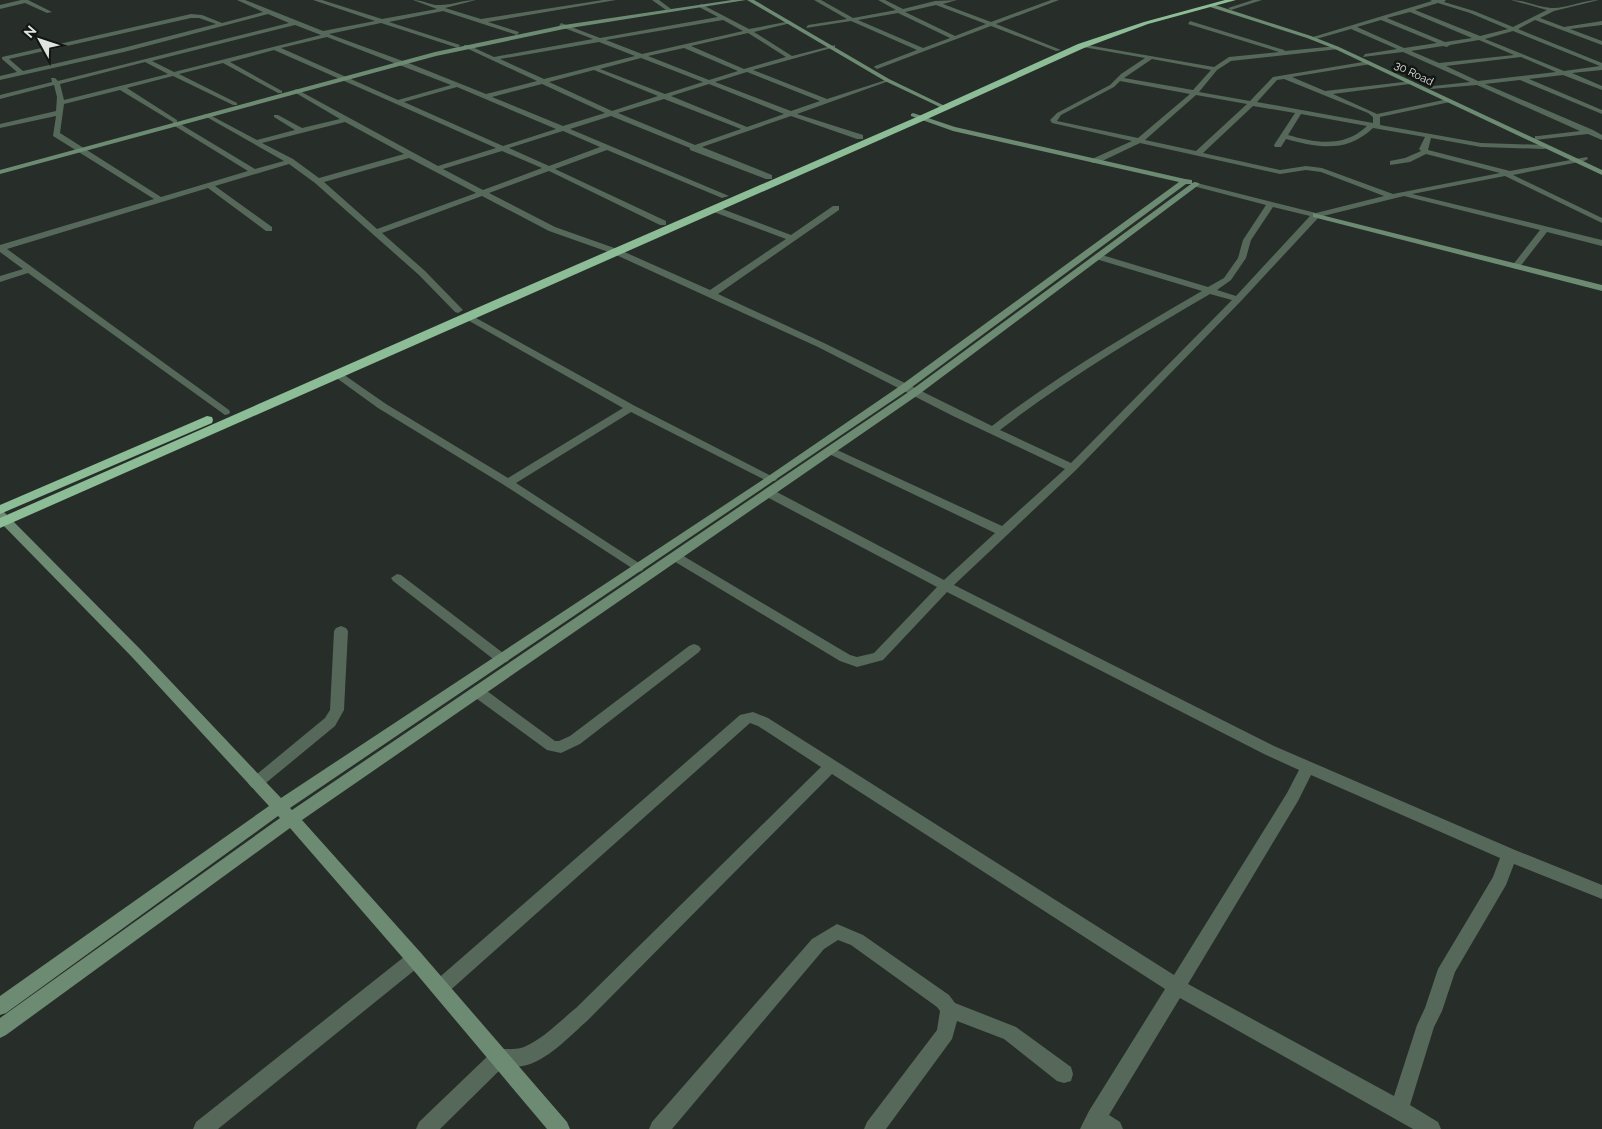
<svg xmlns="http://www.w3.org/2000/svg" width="1602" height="1129" viewBox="0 0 1602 1129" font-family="Raleway,sans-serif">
<rect width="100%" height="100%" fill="#272d28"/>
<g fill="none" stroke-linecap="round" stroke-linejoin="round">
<g fill="#556859" fill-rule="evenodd">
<polygon points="21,0 28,0 52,12 47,13 25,3 0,9 0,5"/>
<path d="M237,0H245L323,31L375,21L313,0H322L382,19L437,9L413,0C423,0 432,6 440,5C452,5 463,0 476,0L445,8L481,19L603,0H616L488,22L519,32L517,35L443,11L389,22L460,45L458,48L381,23L329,34L411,64L486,94L537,81L464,47V45H468L494,57L593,39L559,26L561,23L600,38L718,17L699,7L701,4L749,29L791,21V23L754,32L792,56L835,45V47L753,70L827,99L889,79V81L797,114L863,135V139H857L791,116L702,147L772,175V179H766L690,150V148L611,116L570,129L729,196L722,198L607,150L555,169L666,221V225H660L549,171L489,193L555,227L620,250L710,290L786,239L711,211V207H717L791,235L833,206H839V210L718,294L824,343L992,426C1058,375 1130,333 1202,291L1096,259V255H1102L1208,287L1224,278L1238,258L1243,240L1266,205L1193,186V182L1316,213L1384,196L1321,172L1306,170L1280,174L1140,143L1098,163H1092V159L1132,141L1052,123L1050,120L1057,113L1110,85L1121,74L1145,58L1083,47L1081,44L1214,67L1229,57L1279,52L1188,24L1190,21L1284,50L1285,51L1337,46L1339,49L1231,61L1217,70L1199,92L1250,101L1273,77L1369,61L1372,63L1371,64L1292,77L1325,91L1412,81L1413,82L1410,84L1333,94L1377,114L1448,99L1450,100V102L1380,117V125L1481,143L1544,145L1548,147L1544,149L1481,147L1431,138L1428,150L1510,171L1587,157L1588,159L1584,161L1513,175L1602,218V223L1505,176L1412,194L1602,240V246L1547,232L1519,268L1516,269L1512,266L1540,230L1404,196L1319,217L1241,301L1076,470L954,585L1274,746L1515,850L1602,885V899L1514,864L1506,885L1455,972L1442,1011L1434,1027L1410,1105L1438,1122L1441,1129H1413L1180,998L1109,1115L1120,1122L1123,1129H1080L1089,1111L1165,989L832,774L588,1020C571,1035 546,1062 523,1066C517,1067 510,1067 503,1067L440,1129H416L419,1122L492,1052C503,1047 514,1051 524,1047C543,1039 560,1021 576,1008L821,767L758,726L750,723L446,994L440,996L434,994L431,988L434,982L740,715L753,712L768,718L1174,975L1287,793L1299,770L1264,754L947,592L883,660L857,667L840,661L672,560L670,557L672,554H680L850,655L857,657L874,653L937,587L765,496L763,493L765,490H773L944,580L995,533L827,453L825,451L827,449H835L1002,526L1065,469L953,416L818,347L614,254L549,231L482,196L382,233L425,271L461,308L463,310L458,313L455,312L419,275L315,183L289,164L215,186L272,227V231H266L208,188L7,249L229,410L230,412L229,414L225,415L28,273L0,282V276L23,269L0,252V245L154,199L53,136L56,116L0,128V124L56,111L57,97L54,85L0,99V95L52,82L51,78H55L58,81L289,23L268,14L124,52L0,80V76L17,72L2,59V57L191,14L202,15L222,23L263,12ZM191,18H199L216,24L123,48L23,71L9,59ZM723,20L743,31L642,54L606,40ZM295,25L321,35L174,72L152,61ZM748,33L786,57L744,69L691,46ZM327,37L451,85L398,100L281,48ZM599,42L635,56L544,79L500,59ZM684,48L738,71L709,80L648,56ZM274,50L496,148L438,166L296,89L293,91L294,92L340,119L302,128L278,115H274V117L295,130L257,140L208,114L203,115L284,161L255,169L177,122V120L127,88L173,76L233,105H237V103L179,74L223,63L278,93H282V91L230,62ZM641,58L703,82L665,94L600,69ZM1152,59L1211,70L1193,90L1124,78ZM145,62L168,74L64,100L60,84ZM594,70L658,96L612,111L549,82ZM747,72L820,101L791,111L715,82ZM1284,79L1368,113L1373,117V123L1257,102L1277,80ZM1120,81L1190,94L1138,138L1057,121L1061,115L1114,87ZM542,84L605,113L563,126L492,97ZM709,84L784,114L747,127L671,96ZM457,87L556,129L503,146L404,102ZM120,90L173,122V125L248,171L161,197L60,133L64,104ZM1196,95L1247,104L1196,151L1145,140ZM664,99L741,129L695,145L618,113ZM1253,106L1295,113L1274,145L1275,147H1281L1286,139C1318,148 1347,153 1373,128L1425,137L1419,149L1421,151L1405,158L1390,161V165L1410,162L1426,154L1500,173L1393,194L1322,168L1306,166L1280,170L1203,153ZM1301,114L1367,126C1344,148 1316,143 1288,135ZM345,122L404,154L319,178L293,159L262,143ZM563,131L600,147L549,166L509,148ZM502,151L542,168L483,190L443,169ZM409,158L476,193L377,229L324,182ZM1273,207L1310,216L1236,296L1217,290L1231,280L1246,258L1251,240ZM1210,294L1232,300L1071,463L1000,430C1066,379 1138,336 1210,294ZM1311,775L1500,858L1493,877L1438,969L1425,1008L1417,1025L1394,1096L1188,984L1298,801Z"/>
<polygon points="652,0 659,0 671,9 666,10"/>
<path d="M814,0H821L853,18L896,10L878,0H885L903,9L935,1L957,0L943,4L991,22L1051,0H1059L996,24L1061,50L1056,51L991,26L877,69L874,67L875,66L917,50L851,21L806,28L808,25L847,19ZM936,5L986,24L955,36L905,12ZM898,13L950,38L923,48L858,20Z"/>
<polygon points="1253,0 1262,0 1231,10 1228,8"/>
<path d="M1430,0H1446L1444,2L1474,11L1513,27L1547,10L1511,0C1525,0 1537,7 1551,8C1565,9 1583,0 1599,0L1554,11L1540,18L1564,27L1602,21V25L1570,29L1602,41V45L1535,20L1518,29L1602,63V70L1572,73L1602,86V90L1563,75L1529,79L1602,110V114L1520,80L1485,84L1593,130L1602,135V140L1588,134L1535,140V136H1538L1580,131L1477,85L1431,89L1430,88L1433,86L1470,82L1403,52L1363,57L1365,54L1397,49L1351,29L1316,39L1313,37L1432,1ZM1438,3L1470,13L1508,29L1480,36L1415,10ZM1410,12L1472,38L1445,42L1387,18ZM1381,20L1437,43L1404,48L1357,27ZM1513,31L1600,66L1564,71L1485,39ZM1479,40L1514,55L1439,63L1411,51L1443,46L1447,47L1450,45ZM1521,57L1556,72L1478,81L1446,66Z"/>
<polygon points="467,313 635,406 777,479 775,481 767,481 631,412 516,483 642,565 644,568 642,571 638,572 504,485 378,408 331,374 332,372 340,372 386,404 508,478 623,408 464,318 464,314"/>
<polygon points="397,574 401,575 507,656 509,659 507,662 497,662 393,581 391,578"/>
<polygon points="341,626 346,628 348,631 344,710 335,726 261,787 256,789 251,787 248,783 251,779 325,718 330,710 334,631 336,628"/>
<polygon points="694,644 699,646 701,649 699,652 580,744 561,753 547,750 473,696 471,692 473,688 478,687 483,688 555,741 559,741 570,736 689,646"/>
<polygon points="837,924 863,935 949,995 955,1003 1016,1027 1071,1067 1073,1074 1071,1081 1064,1083 1057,1081 1004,1039 957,1021 952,1039 886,1129 864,1129 867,1122 937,1030 940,1011 937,1007 851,945 838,940 824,949 672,1129 649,1129 652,1122 812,939"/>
<polygon points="415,951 421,953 424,959 421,965 218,1129 193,1129 196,1122 409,953"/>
</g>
<g fill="#6c8b72" fill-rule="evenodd">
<polygon points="732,0 746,0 564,29 436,56 0,174 0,170 435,52 564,25"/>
<polygon points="747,0 754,0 889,79 947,107 942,108 885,81"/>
<polygon points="1212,4 1311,36 1339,47 1602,170 1602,175 1335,49 1307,38 1210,7"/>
<path d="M913,113L955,127L1185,179L1192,180V183L1196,182L1200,184L918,395L302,820L421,953L567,1122L570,1129H547L409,965L290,828L6,1035L0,1038V1018L280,818L278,816L6,1013L0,1015V996L269,806L131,656L0,522V511L4,512L141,650L281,798L767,477L900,386L1179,182L953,131L911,116V114ZM1186,184H1191L910,391L292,810L290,808L908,390Z"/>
<polygon points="1313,213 1602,285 1602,291 1313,217"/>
</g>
<g fill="#8cbd96" fill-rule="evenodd">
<polygon points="1225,0 1236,0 1148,24 1084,48 925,120 0,528 0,518 463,314 919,116 1078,44 1144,22"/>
<polygon points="207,416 212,417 213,420 212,423 0,514 0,505"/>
</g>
</g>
<g text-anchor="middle" stroke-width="5" stroke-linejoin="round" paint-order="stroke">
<g font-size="11" fill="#dfe4e0" stroke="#121512">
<text transform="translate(1414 73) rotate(26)" y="4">30 Road</text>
</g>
</g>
<g transform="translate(40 40) rotate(310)" stroke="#121512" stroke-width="4" paint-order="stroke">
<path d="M0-4L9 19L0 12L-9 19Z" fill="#dfe4e0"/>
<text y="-8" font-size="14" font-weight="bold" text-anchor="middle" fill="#dfe4e0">N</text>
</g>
</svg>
